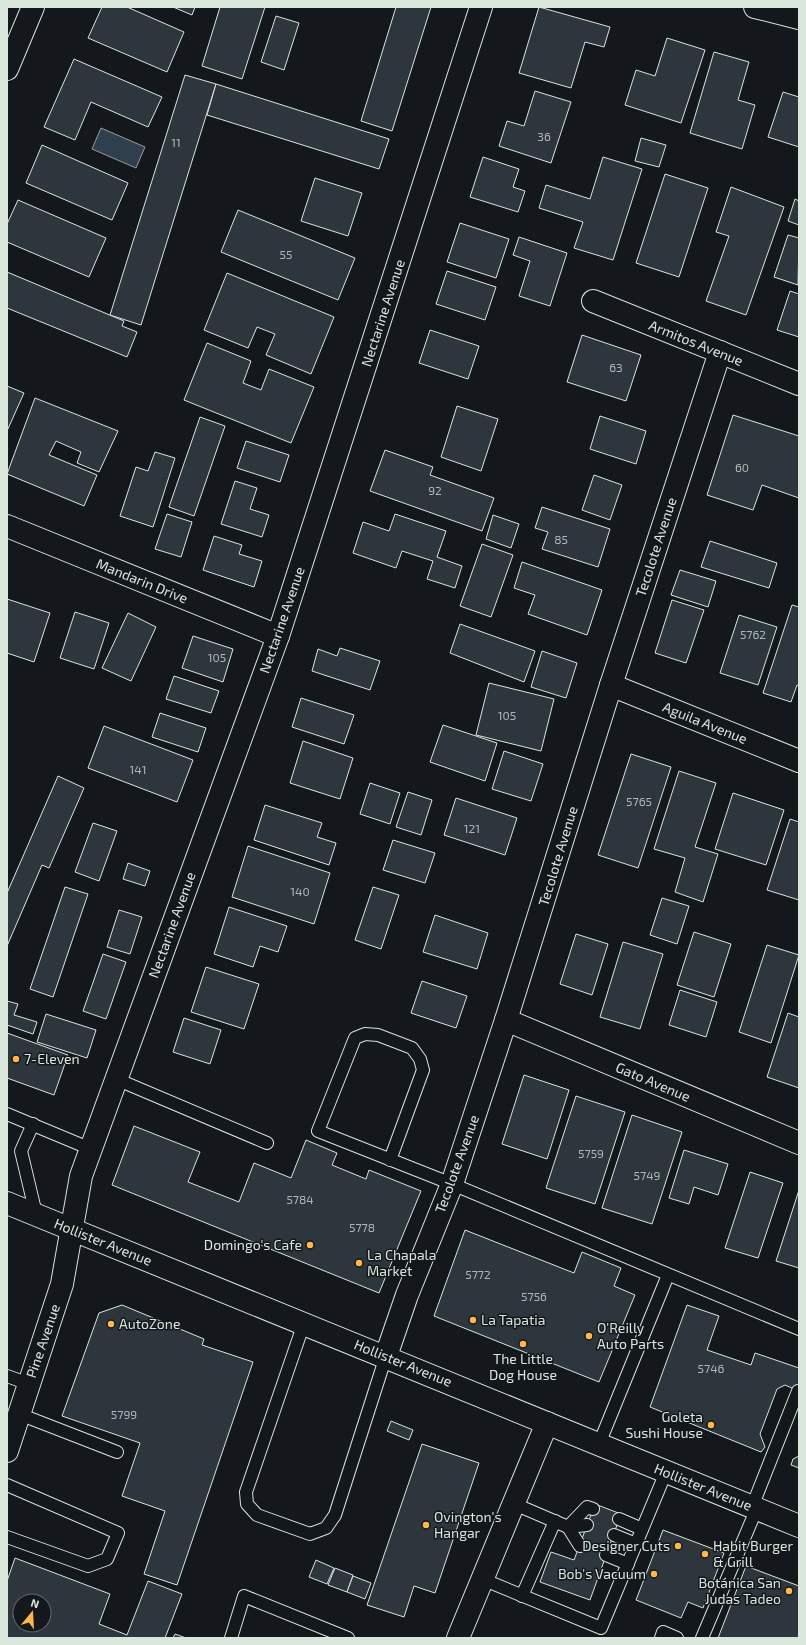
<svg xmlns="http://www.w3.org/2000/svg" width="806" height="1645" viewBox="0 0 806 1645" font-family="'Exo 2',sans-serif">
<rect width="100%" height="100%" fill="#14181c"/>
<polygon fill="#2f3f4d" stroke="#939e99" points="101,128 145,147 136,168 92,149"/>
<g fill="#2c363c" stroke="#d8e6dc" fill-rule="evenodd">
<polygon points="102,7 127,7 184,32 167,72 88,38"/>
<polygon points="173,7 195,7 192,15"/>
<polygon points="220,7 265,7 242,79 202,66"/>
<polygon points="396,7 431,7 392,131 361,121"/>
<polygon points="539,7 610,27 604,47 585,42 571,88 519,73"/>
<polygon points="276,16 299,23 284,70 261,62"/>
<polygon points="667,38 705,50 681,123 625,105 636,70 655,76"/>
<polygon points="714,52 749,62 738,100 755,105 742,149 690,133"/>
<polygon points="74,59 162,97 148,127 91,102 75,140 44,127"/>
<polygon points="185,75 216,84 141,325 110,315"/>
<polygon points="216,84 389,139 379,169 207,115"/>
<polygon points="535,91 571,102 551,163 499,146 507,121 524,126"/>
<polygon points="783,92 799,97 799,147 768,137"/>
<polygon points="641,138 666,145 659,167 635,161"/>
<polygon points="42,145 128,183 112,220 26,183"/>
<polygon points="483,157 519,169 513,187 525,191 518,212 470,197"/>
<polygon points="603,157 642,169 613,260 574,248 583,222 539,208 546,185 590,199"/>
<polygon points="665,174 708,188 679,277 636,263"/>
<polygon points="315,178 362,193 348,236 301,221"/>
<polygon points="731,187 784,207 746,315 706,301 729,236 716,232"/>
<polygon points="795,199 799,201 799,225 788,221"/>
<polygon points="18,200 106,238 89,277 7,242 7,224"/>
<polygon points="238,210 355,258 338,300 221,252"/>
<polygon points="460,223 509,239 496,278 447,262"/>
<polygon points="788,235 799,238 798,285 774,277"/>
<polygon points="519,237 567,253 550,306 519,296 530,261 513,255"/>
<polygon points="447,271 496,287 485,320 436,304"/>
<polygon points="7,272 124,321 122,326 137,332 127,357 7,308"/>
<polygon points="227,273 334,317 311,374 266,355 275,334 257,327 248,348 204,330"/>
<polygon points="790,291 799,294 799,337 777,330"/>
<polygon points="430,330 479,346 468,379 419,363"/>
<polygon points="582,335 641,355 626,401 567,382"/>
<polygon points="207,343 251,361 243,383 261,390 269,369 314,387 291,443 184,400"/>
<polygon points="7,386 24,393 7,431"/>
<polygon points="35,398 118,431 99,472 77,463 81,452 56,441 49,455 97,475 84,506 7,474"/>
<polygon points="457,406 498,419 481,471 441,457"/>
<polygon points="733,415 799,436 799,498 762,485 753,510 707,495"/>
<polygon points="600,416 646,431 636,464 590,449"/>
<polygon points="200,417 225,426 194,516 169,507"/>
<polygon points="246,441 289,455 280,482 237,468"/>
<polygon points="385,450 433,467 430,475 494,498 482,531 370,491"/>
<polygon points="155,452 175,458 153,527 120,516 136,467 148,471"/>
<polygon points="594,475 622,485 610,520 582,510"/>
<polygon points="235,481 257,488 250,509 269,515 262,537 221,524"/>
<polygon points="542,507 610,529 598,567 542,549 548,532 535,528"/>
<polygon points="167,514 192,522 181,557 155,549"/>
<polygon points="395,514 446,531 437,557 462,566 455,588 427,579 433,561 402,551 396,568 353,553 363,522 389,531"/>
<polygon points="493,515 519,524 511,548 486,539"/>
<polygon points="214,536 242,545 239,554 262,561 254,587 203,570"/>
<polygon points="710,541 777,563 769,588 701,567"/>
<polygon points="482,544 513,555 491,617 460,606"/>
<polygon points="522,562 602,590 587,635 528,614 535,595 514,588"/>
<polygon points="680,570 716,581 708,607 671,595"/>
<polygon points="7,599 50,613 34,662 7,653"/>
<polygon points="672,600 704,610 686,663 655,653"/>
<polygon points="792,605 799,607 799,686 797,685 791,702 763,693"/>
<polygon points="75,612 109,623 94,669 60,658"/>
<polygon points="128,613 156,627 131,681 102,668"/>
<polygon points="739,615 777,627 758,685 720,673"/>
<polygon points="460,624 535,651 524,682 450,653"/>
<polygon points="193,636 233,649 223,682 182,668"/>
<polygon points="340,648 380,661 370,690 312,671 318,649 337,656"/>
<polygon points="542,651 577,663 566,698 531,687"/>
<polygon points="174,676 219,691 211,713 166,699"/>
<polygon points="489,683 554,699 541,751 476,735"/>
<polygon points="301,698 354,715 344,744 292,727"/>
<polygon points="160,713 206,728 198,752 152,737"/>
<polygon points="443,725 497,743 485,781 430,762"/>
<polygon points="104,726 193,760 177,802 88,768"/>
<polygon points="303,741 353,758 340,799 290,783"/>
<polygon points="504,751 543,764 531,801 492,789"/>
<polygon points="631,754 671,767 638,868 598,855"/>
<polygon points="679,771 716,783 695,847 718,854 703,902 675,892 685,858 654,849"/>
<polygon points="58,776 84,788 49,868 42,865 7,946 7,893"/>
<polygon points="370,783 400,793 390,824 360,814"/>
<polygon points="408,792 432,800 421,835 396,827"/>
<polygon points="733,793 784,810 766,865 715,849"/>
<polygon points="456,798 517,818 505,855 444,835"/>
<polygon points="265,805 322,823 317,837 336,843 329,865 254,840"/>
<polygon points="790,819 799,822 799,900 767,890"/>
<polygon points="93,823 117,831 99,881 75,872"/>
<polygon points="393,840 435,853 425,883 383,870"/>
<polygon points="248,846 330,873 314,924 232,897"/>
<polygon points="128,863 150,871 145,886 123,879"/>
<polygon points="65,887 88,894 53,997 30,989"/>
<polygon points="373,887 399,895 381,949 355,940"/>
<polygon points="662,898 689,906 677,944 650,935"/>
<polygon points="229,907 287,926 278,952 260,946 253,967 214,954"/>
<polygon points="119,910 142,917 130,954 107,947"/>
<polygon points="435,915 488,933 477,969 423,952"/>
<polygon points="694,932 731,944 714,997 677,985"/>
<polygon points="576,934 608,944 592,995 560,984"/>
<polygon points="623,942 663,954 640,1029 600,1017"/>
<polygon points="767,945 799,955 771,1043 739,1032"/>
<polygon points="103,954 126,962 106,1019 83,1011"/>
<polygon points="206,967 259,984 244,1029 191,1012"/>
<polygon points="422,981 467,996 456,1028 411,1013"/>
<polygon points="680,990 717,1002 706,1037 669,1025"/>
<polygon points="7,1001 18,1004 14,1015 37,1022 33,1034 7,1025"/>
<polygon points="788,1013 799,1017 799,1088 767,1077"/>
<polygon points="46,1014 96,1030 87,1058 37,1042"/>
<polygon points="184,1018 221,1030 210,1064 173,1052"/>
<polygon points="7,1033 68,1055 54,1095 7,1078"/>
<polygon points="524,1075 569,1090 547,1159 502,1144"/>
<polygon points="576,1096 625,1112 595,1204 546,1188"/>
<polygon points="632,1115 682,1132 652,1224 602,1208"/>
<polygon points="134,1126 200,1152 188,1182 239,1202 254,1163 291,1178 306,1140 337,1153 332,1165 366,1179 369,1170 421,1191 379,1293 112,1185"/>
<polygon points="684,1150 728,1164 718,1195 694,1187 689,1204 669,1198"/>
<polygon points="750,1172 783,1183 758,1258 725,1248"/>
<polygon points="799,1190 799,1268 776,1261"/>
<polygon points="465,1230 574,1273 582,1252 621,1268 614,1286 635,1295 599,1382 434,1316"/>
<polygon points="122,1305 204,1339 202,1345 253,1362 177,1585 144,1574 165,1511 122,1496 140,1443 62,1416 99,1313"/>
<polygon points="687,1305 719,1316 707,1350 751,1365 755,1353 799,1368 799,1391 785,1385 777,1389 760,1434 765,1447 761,1452 650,1407"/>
<polygon points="391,1421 413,1430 409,1440 387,1431"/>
<polygon points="422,1444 479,1463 435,1593 414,1586 404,1617 367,1605"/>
<polygon points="799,1456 799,1468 791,1465 793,1459"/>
<polygon points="595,1504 621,1514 590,1600 540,1582 551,1552 574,1560"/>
<polygon points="663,1530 724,1553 703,1608 688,1602 681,1618 636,1600"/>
<path d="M15,1558L110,1594L99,1624L127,1635L148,1581L182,1594L165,1638H7V1581ZM20,1601H44V1625H20Z"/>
<polygon points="316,1560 334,1568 327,1584 309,1577"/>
<polygon points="746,1566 799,1586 799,1638 718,1638"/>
<polygon points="335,1568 353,1575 347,1592 328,1585"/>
<polygon points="353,1576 371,1583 365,1599 347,1592"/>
<polygon points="175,1634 186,1638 173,1638"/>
</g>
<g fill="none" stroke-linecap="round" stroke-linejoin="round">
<defs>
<g id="service">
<polyline points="116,1079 267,1143"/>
<polyline points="7,1114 91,1149"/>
<polyline points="33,1124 21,1151 36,1214"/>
<polyline points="390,1160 423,1070 420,1059 412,1048 378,1035 365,1034 355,1038 318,1131 452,1184 799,1329"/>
<polyline points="304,1323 246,1492 247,1504 257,1515 310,1534 326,1528 335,1515 386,1356"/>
<polyline points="7,1376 29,1384"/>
<polyline points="19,1414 117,1452"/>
<polyline points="599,1444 668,1275"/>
<polyline points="7,1485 118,1533 107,1559 88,1566 7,1537"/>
<polyline points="512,1503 568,1527 587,1525"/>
<polyline points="752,1507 798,1391"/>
<polyline points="619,1519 642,1529"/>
<polyline points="568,1527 587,1507 593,1509"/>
<polyline points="568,1527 580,1546"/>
<polyline points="614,1535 636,1544"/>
<polyline points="606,1555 628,1564"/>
<polyline points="482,1579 601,1628 666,1472"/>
<polyline points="522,1596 555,1521"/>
<polyline points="231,1638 244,1596 348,1638"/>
<polyline points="661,1638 663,1632 677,1638"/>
<polyline points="702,1638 757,1508"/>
</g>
<g id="minor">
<polyline points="755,7 799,18"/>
<polyline points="7,69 33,7"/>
<polyline points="593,301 799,384"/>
<polyline points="7,526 278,636"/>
<polyline points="611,685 799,761"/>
<polyline points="506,1020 799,1143"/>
<polyline points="386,1356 407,1295 452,1184 506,1020 611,685 720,352"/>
<polyline points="7,1451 62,1284 81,1176 278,636 481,7"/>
<polyline points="458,1638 547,1423"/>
</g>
<polyline id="secondary" points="7,1203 799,1526"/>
</defs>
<use href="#service" stroke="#d8e6dc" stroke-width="14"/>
<use href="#minor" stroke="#d8e6dc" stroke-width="24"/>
<use href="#secondary" stroke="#d8e6dc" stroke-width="24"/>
<use href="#service" stroke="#14181c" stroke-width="12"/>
<use href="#minor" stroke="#14181c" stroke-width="22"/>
<use href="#secondary" stroke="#14181c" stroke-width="22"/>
</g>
<g fill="#ffb74d" stroke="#14181c" stroke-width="1.5">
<circle cx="16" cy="1059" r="4"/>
<circle cx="310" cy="1245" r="4"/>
<circle cx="359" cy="1263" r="4"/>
<circle cx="473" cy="1320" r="4"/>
<circle cx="111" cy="1324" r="4"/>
<circle cx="589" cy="1336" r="4"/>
<circle cx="523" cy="1344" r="4"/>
<circle cx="711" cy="1425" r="4"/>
<circle cx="426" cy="1525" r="4"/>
<circle cx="678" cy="1546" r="4"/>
<circle cx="705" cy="1554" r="4"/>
<circle cx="654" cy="1574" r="4"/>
<circle cx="789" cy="1591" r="4"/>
</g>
<g text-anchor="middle" stroke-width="3" stroke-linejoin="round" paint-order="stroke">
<g font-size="12" fill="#adbab4">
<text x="544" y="141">36</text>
<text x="176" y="147">11</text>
<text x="286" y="259">55</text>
<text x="616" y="372">63</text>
<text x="742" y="472">60</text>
<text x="435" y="495">92</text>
<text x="561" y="544">85</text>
<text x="753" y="639">5762</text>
<text x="217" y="662">105</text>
<text x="507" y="720">105</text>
<text x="138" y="774">141</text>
<text x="639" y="806">5765</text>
<text x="472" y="833">121</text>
<text x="300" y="896">140</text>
<text x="591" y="1158">5759</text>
<text x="647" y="1180">5749</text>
<text x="300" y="1204">5784</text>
<text x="362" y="1232">5778</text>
<text x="478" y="1279">5772</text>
<text x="534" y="1301">5756</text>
<text x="711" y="1373">5746</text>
<text x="124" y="1419">5799</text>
</g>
<g font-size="14" fill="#d8e6dc" stroke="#14181c">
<text transform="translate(383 313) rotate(-72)" y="5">Nectarine Avenue</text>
<text transform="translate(696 343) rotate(22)" y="5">Armitos Avenue</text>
<text transform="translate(656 547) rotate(-72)" y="5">Tecolote Avenue</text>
<text transform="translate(142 581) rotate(22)" y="5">Mandarin Drive</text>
<text transform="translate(282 620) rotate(-71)" y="5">Nectarine Avenue</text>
<text transform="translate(705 723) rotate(22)" y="5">Aguila Avenue</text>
<text transform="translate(558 856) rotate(-73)" y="5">Tecolote Avenue</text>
<text transform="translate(172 925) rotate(-70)" y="5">Nectarine Avenue</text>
<text transform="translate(653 1082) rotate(23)" y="5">Gato Avenue</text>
<text transform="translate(457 1164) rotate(-70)" y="5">Tecolote Avenue</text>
<text transform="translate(103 1242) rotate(22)" y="5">Hollister Avenue</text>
<text transform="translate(43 1341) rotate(-71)" y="5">Pine Avenue</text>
<text transform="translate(403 1363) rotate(22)" y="5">Hollister Avenue</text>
<text transform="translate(703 1487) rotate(22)" y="5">Hollister Avenue</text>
</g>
<g font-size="14" fill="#d8e6dc" stroke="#14181c" text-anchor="start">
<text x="24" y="1064">7-Eleven</text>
<text x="302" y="1250" text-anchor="end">Domingo's Cafe</text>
<text x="367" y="1260">La Chapala<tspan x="367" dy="16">Market</tspan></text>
<text x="481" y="1325">La Tapatia</text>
<text x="119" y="1329">AutoZone</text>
<text x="597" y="1333">O'Reilly<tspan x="597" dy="16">Auto Parts</tspan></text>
<text x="523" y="1364" text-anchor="middle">The Little<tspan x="523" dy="16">Dog House</tspan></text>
<text x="703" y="1422" text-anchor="end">Goleta<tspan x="703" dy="16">Sushi House</tspan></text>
<text x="434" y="1522">Ovington's<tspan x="434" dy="16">Hangar</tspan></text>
<text x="670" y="1551" text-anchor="end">Designer Cuts</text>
<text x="713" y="1551">Habit Burger<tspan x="713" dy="16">&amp; Grill</tspan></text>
<text x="646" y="1579" text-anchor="end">Bob's Vacuum</text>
<text x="781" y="1588" text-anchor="end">Botánica San<tspan x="781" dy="16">Judas Tadeo</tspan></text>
</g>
</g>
<rect width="806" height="1645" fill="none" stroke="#d8e6dc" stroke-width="16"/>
<g transform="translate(32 1613) rotate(18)"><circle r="19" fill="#14181c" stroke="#626a69"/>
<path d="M0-3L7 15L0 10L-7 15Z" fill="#ffb74d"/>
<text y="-6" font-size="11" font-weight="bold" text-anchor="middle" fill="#d8e6dc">N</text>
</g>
</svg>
